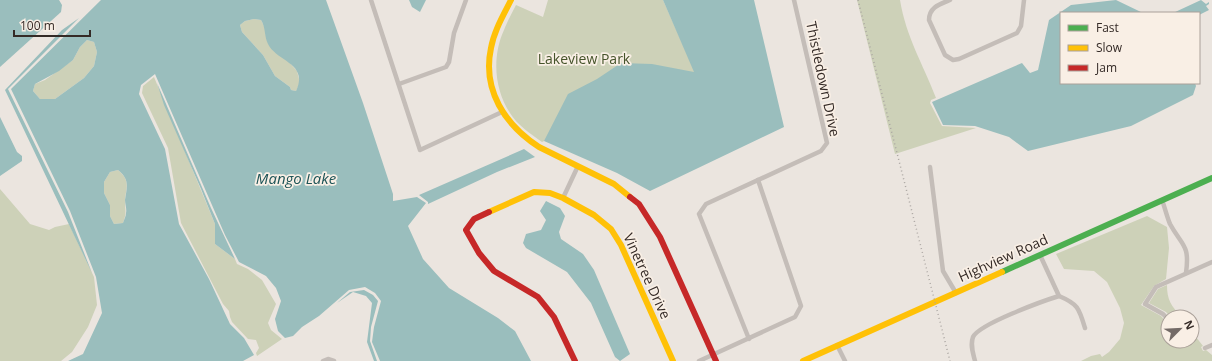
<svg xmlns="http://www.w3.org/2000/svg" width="1212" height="361" viewBox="0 0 1212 361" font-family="'Open Sans',sans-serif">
<rect width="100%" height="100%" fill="#ebe5df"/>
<g fill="#cdd1b8">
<path d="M548,0H663L695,72L542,142C531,134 517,125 510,113C494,89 492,56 504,30C507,22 512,13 516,5L543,17Z"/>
<path d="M857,0H900C906,37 923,64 936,98L931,100L930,103L942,126L976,128L895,154Z"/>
<polygon points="254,19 261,20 265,28 266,36 297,71 300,83 296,91 291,90 290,87 275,76 263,55 242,32 240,25 245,21"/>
<polygon points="87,40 94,42 97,52 94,66 84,78 55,99 40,99 33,91 35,84 45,80 73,60 80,47"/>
<polygon points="154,77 215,224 215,244 235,259 237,264 248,269 262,280 276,304 268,323 271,330 282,339 257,356 256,353 259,348 256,340 248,339 232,322 230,317 229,311 223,304 181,223 168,148 142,93 143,86"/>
<path d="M118,170C131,181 126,187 125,201C125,211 127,212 123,223L114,224L110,216V205L104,193V182L110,172Z"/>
<polygon points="0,189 30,224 49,230 55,227 69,224 94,277 97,305 88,327 72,352 61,361 0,361"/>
<polygon points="1147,216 1167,227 1169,248 1166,279 1154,286 1141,305 1161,316 1168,324 1168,341 1192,341 1192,337 1196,337 1203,346 1201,347 1203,351 1206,350 1212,355 1212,361 1081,361 1091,356 1100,354 1102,357 1109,352 1120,339 1124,323 1120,308 1107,282 1094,271 1064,269 1056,254"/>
<path d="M1167,285C1167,300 1171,306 1182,317H1170L1166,312L1149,303L1158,289Z"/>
</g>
<g fill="#9abebd" fill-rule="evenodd">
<polygon points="0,0 59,0 62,5 61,12 0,67"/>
<path d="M101,0H326L363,103L393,194V201L417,197L426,203L408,226L423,259L449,288L498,318L515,331L531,361H380L372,342L374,327L381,301L375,293L365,287L349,290L319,316L302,327L293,336L285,338L278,331L275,319L281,301L276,288L266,276L239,262L225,235L155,74L141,85L139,94L165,149L179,224L209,279L230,324L244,338L254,355L243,361H68L83,354L102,313L96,277L70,211L11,89ZM254,19L261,20C266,28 264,36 268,44C277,62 309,63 296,91L291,90L290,87L275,76L263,55L242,32L240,25L245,21ZM87,40L94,42L97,52L94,66L84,78L55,99H40L33,91L35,84L59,71L73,60L80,47ZM118,170C130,180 127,186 125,200C125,204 127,209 126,213C126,216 124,220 123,223L114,224L110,216V205L104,193V182L110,172Z"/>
<polygon points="409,0 426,0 420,12 412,7"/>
<polygon points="663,0 754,0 784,127 650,191 617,173 544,141 568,94 597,79 621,63 652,64 694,72"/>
<polygon points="1116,0 1143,13 1061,13 1061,83 1195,83 1196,86 1193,95 1131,126 1028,151 1009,137 975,126 943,125 932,102 1022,63 1030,73 1038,70 1049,20 1071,5"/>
<polygon points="1201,0 1206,4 1209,2 1209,4 1206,6 1209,10 1199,15 1199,13 1173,13"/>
<polygon points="79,18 8,89 68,212 92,273 5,90 62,30"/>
<polygon points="157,83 211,208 235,259 215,244 215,224 201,189 164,105"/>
<polygon points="0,117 17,152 22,156 22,161 0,176"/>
<polygon points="524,149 535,157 497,172 428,204 428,202 419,195"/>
<polygon points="546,201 560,208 565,216 559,232 561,239 583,254 594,270 630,354 620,361 615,357 591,303 567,272 526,248 523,243 526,234 541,230 546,220 540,211"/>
<polygon points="364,290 373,295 378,301 371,327 370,341 377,361 374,361 367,342 372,303 366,296 353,292 337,303 350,292"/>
</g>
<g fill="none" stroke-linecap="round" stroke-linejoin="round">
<g stroke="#c4bdb8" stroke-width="4.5">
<polyline points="371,0 420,150 502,112"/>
<path d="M950,0C940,4 929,7 929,20L945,55L953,60L959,59L1017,33L1021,26L1024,0"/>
<polyline points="399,84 446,67 449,62 454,33 466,0"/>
<polyline points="930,167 943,271 956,293"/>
<polyline points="563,198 578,166"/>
<path d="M1162,200C1165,208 1167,217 1170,224C1182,246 1190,244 1186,273"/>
<path d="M1040,255L1059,296C1078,304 1079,308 1085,328"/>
<polyline points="1168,319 1163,314 1145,304 1156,287 1212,262"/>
<polyline points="749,339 699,214 706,204 821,151 827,143 794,0"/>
<polyline points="837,345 845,361"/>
<polyline points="1205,348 1212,345"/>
<polyline points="323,361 328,359 334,361"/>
<polyline points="699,361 795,317 801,306 758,180"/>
<path d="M975,361C973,353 970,345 973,337C979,324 1043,301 1059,296"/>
</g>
<polyline stroke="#4caf50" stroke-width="6" points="1002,272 1212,178"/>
<g stroke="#ffc107" stroke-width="6">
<path d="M511,0C503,16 494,31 491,48C482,90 505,125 539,147L614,184L630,197"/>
<polyline points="489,212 534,192 550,193 563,198 594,215 611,229 621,245 673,361"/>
<polyline points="803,361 1002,272"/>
</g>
<g stroke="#c62828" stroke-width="6">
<polyline points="630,197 639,204 660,237 716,361"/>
<polyline points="489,212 474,219 466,230 479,253 494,271 538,297 554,317 575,361"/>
</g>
<polyline stroke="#aba6a2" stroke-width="1.5" stroke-dasharray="1 3" stroke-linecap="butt" points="858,0 950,361"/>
</g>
<g text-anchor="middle" stroke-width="3.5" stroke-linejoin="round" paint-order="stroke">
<g font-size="14" fill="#45532a" stroke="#f9efe5">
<text x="584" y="64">Lakeview Park</text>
</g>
<g font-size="14" fill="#342a26" stroke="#f9efe5">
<text transform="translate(823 79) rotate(78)" y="5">Thistledown Drive</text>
<text transform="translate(1003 258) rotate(-24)" y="5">Highview Road</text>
<text transform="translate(647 276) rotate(65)" y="5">Vinetree Drive</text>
</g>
<g font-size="15" font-style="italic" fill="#1c5356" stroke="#f9efe5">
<text x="296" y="184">Mango Lake</text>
</g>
</g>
<rect x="1060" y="12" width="140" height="72" fill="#f9efe5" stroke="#aaa099"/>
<rect x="1068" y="25" width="20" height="6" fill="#4caf50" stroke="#aaa099"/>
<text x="1096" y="32" font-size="12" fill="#342a26">Fast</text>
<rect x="1068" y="45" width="20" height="6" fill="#ffc107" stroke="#aaa099"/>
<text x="1096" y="52" font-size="12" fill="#342a26">Slow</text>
<rect x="1068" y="65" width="20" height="6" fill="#c62828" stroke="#aaa099"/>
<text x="1096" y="72" font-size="12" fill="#342a26">Jam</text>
<g transform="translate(1180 329) rotate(66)"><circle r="19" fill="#f9efe5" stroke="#aaa099"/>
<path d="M0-3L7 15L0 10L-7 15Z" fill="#746b67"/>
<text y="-6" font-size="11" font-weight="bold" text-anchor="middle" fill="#342a26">N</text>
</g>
<path d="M14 30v6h76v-6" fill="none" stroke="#342a26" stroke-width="2"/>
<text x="20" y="30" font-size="12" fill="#342a26" stroke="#f9efe5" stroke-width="3" paint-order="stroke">100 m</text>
</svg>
